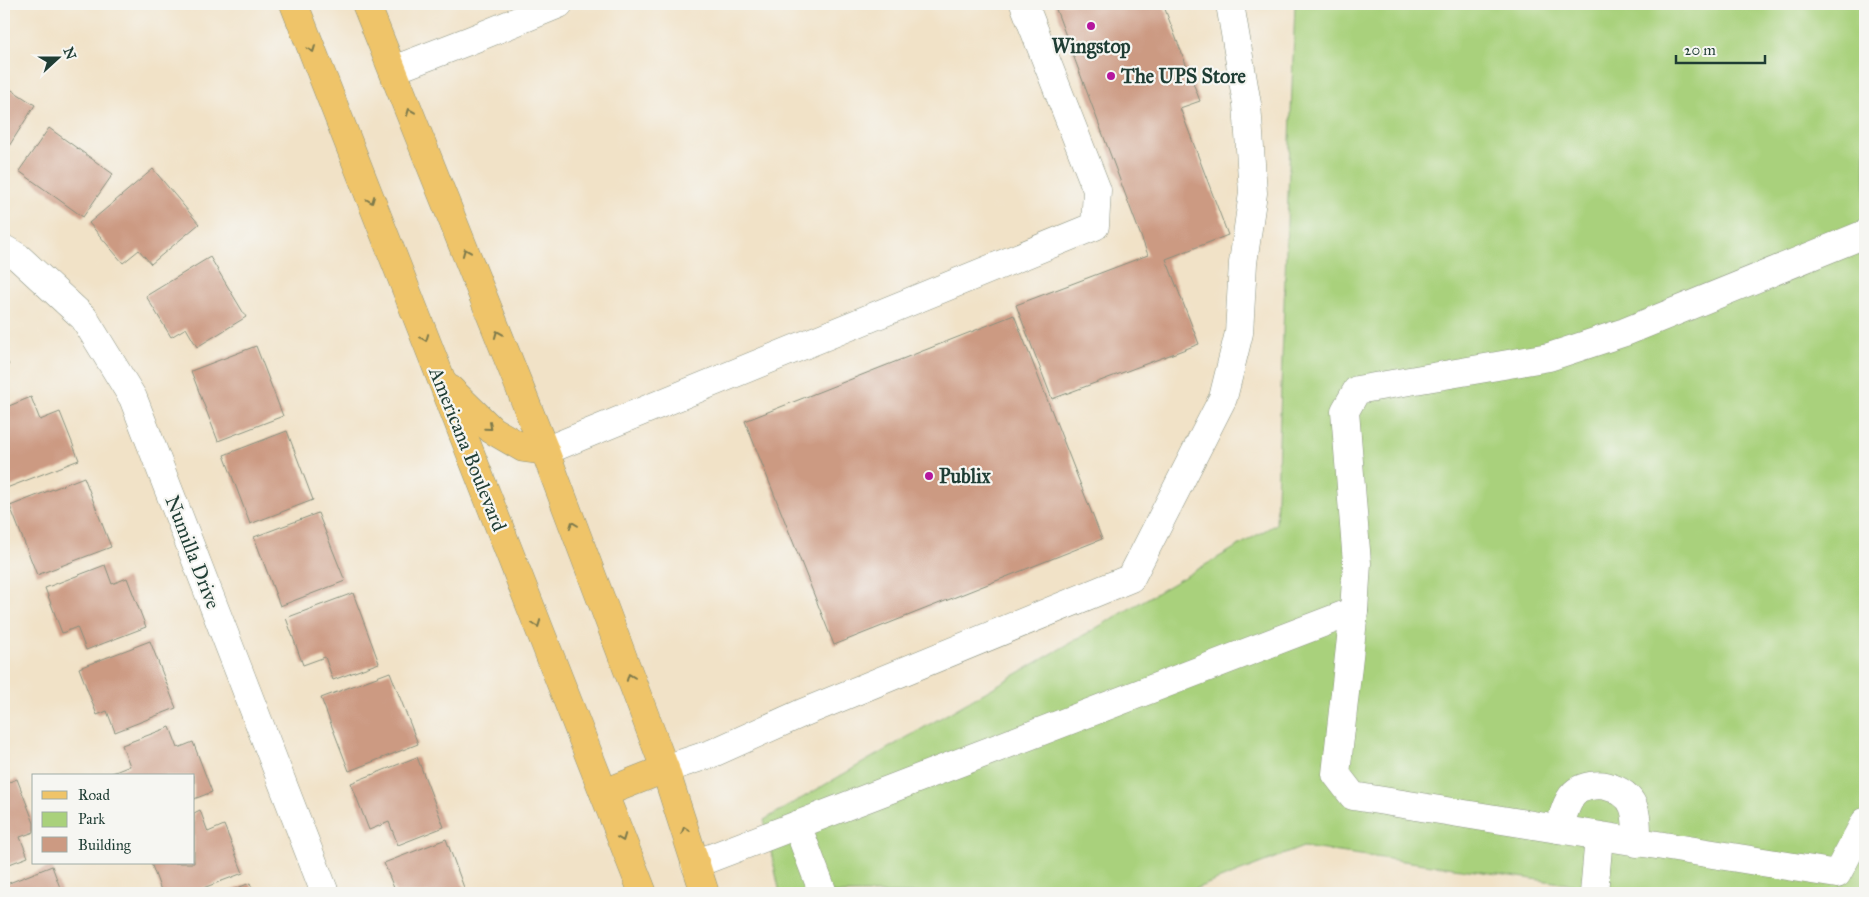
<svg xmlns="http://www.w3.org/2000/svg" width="1869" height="897" viewBox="0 0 1869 897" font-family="'IM FELL Great Primer',serif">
<rect width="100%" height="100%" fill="#f6f6f2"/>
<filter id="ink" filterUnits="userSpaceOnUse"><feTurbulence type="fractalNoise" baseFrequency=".02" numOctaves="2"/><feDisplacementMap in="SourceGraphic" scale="10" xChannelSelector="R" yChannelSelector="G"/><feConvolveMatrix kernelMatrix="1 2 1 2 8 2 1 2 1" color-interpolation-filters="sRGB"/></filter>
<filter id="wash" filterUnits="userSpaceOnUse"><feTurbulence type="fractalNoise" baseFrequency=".0096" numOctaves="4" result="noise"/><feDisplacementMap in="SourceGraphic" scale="20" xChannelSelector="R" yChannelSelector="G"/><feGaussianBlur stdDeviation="1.12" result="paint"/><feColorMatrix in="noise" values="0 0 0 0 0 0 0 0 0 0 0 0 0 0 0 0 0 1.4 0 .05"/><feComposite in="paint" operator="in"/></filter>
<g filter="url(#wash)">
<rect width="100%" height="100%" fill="#f1e2c7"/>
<polygon fill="#a9d17b" stroke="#648758" points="1295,4 1865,4 1865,893 1633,893 1303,847 1184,893 780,893 764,820 1276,524"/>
<g id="blocks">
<g fill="#cc9a82">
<polygon points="1054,4 1163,4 1200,101 1180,108 1228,235 1166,259 1199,344 1052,399 1016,305 1148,255"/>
<polygon points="4,85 35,105 4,154"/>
<polygon points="49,128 113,174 83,217 19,171"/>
<polygon points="153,169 199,224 151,264 139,250 123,263 89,223"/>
<polygon points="210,257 246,317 197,347 186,328 171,337 146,296"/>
<polygon points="1014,315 1102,539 834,645 745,421"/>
<polygon points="256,346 283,416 218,441 191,371"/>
<polygon points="4,359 9,364 4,370"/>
<polygon points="31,397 40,420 60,412 79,460 4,489 4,408"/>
<polygon points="287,431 313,500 250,524 224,455"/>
<polygon points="84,477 111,547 37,575 10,506"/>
<polygon points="318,513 345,581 280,606 254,537"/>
<polygon points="105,565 112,584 127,578 146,627 86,650 77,627 62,633 45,588"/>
<polygon points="353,593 379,663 333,680 325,657 303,665 286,618"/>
<polygon points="150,641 176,708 115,732 107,711 97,715 79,668"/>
<polygon points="390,672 418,744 349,771 321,698"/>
<polygon points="170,727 178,748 193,742 212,792 194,799 194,776 111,776 110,774 130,766 122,745"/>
<polygon points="4,752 8,763 4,765"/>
<polygon points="417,757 444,827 398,845 389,822 369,830 351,783"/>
<polygon points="17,779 34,823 34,832 20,837 28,857 4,866 4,784"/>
<polygon points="200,810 208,832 224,825 243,873 190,893 162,893 151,863 194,863 194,813"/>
<polygon points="446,839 466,893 396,893 384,863"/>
<polygon points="52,866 62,893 4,893 4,885"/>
<polygon points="250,883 254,893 225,893"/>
</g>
</g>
</g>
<g filter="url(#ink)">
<use href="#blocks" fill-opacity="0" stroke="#88907e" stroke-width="1"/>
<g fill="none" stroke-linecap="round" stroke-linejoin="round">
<defs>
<g id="minor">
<polyline points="393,70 471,40 559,4"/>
<polyline points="1865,234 1625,332 1549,357 1357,390 1345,411 1357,563 1354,611 1336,774 1353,796 1837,874 1865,822"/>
<polyline points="4,249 18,257 84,318 133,398 325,893"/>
<polyline points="545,451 1095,226 1097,190 1024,4"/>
<polyline points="665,769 713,753 800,714 1131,578 1223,398 1239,333 1243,263 1253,193 1247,104 1230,4"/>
<path d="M1559,829C1563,817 1566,799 1577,791C1584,786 1598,784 1606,786C1638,794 1637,815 1637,843"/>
<polyline points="695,864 797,825"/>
<polyline points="823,893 797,825 1354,611"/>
<polyline points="1594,893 1599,837"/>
</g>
<g id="major">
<polyline points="294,4 643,893"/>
<polyline points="366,4 545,451 665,769 705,893"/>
<polyline points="450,389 492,430 523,448 545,451"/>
<polyline points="604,793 665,769"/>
</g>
</defs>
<use href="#minor" stroke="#88907e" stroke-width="29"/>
<use href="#major" stroke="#88907e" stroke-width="29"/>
<use href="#minor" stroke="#fff" stroke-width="28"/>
<use href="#major" stroke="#efc469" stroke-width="28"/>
</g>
<defs><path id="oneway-chevron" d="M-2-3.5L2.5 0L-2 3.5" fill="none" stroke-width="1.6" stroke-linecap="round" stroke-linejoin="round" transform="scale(1.25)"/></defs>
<g stroke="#7d7a4c">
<use href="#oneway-chevron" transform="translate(312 49) rotate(69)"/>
<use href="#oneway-chevron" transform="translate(410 112) rotate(-112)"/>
<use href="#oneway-chevron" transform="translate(371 200) rotate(69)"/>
<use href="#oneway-chevron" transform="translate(466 252) rotate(-112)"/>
<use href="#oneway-chevron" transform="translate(498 334) rotate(-112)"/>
<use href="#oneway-chevron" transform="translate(425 338) rotate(69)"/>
<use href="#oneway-chevron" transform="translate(489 427) rotate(41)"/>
<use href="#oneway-chevron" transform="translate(573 525) rotate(-111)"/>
<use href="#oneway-chevron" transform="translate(537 624) rotate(69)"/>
<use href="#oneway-chevron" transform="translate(630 677) rotate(-111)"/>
<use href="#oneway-chevron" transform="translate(685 830) rotate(-108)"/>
<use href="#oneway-chevron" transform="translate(622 838) rotate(69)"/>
</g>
</g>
<g fill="#b5179e" stroke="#f6f6f2" stroke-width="2">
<circle cx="1091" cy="26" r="5"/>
<circle cx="1111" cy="76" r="5"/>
<circle cx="929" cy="476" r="5"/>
</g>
<g text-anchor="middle" stroke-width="4.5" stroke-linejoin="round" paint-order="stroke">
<g font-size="20" font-weight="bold" fill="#1f3d34" stroke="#f6f6f2" text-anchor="start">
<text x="1091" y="53" text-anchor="middle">Wingstop</text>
<text x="1121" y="83">The UPS Store</text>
<text x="939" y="483">Publix</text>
</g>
<g font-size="20" fill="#1f3d34" stroke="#f6f6f2">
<text transform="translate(468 449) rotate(68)" y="7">Americana Boulevard</text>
<text transform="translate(193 552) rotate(69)" y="7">Numilla Drive</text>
</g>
</g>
<rect width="1869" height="897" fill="none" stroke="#f6f6f2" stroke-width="20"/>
<rect x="32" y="774" width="162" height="90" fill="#f6f6f2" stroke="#a0aca6"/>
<rect x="42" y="791" width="25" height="8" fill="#efc469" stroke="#a0aca6"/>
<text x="78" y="800" font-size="15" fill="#1f3d34">Road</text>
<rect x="42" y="812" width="25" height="15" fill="#a9d17b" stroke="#a0aca6"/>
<text x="78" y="824" font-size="15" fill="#1f3d34">Park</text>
<rect x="42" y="837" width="25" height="15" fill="#cc9a82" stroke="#a0aca6"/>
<text x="78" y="850" font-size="15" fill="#1f3d34">Building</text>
<g transform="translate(58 58) rotate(69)" stroke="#f6f6f2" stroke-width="4" paint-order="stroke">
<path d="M0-4L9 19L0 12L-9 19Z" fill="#1f3d34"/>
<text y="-8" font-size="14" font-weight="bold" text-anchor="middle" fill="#1f3d34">N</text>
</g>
<path d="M1676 55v8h89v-8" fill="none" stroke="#1f3d34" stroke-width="2.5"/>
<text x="1684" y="55" font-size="15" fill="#1f3d34" stroke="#f6f6f2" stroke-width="4" paint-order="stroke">20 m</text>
</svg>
